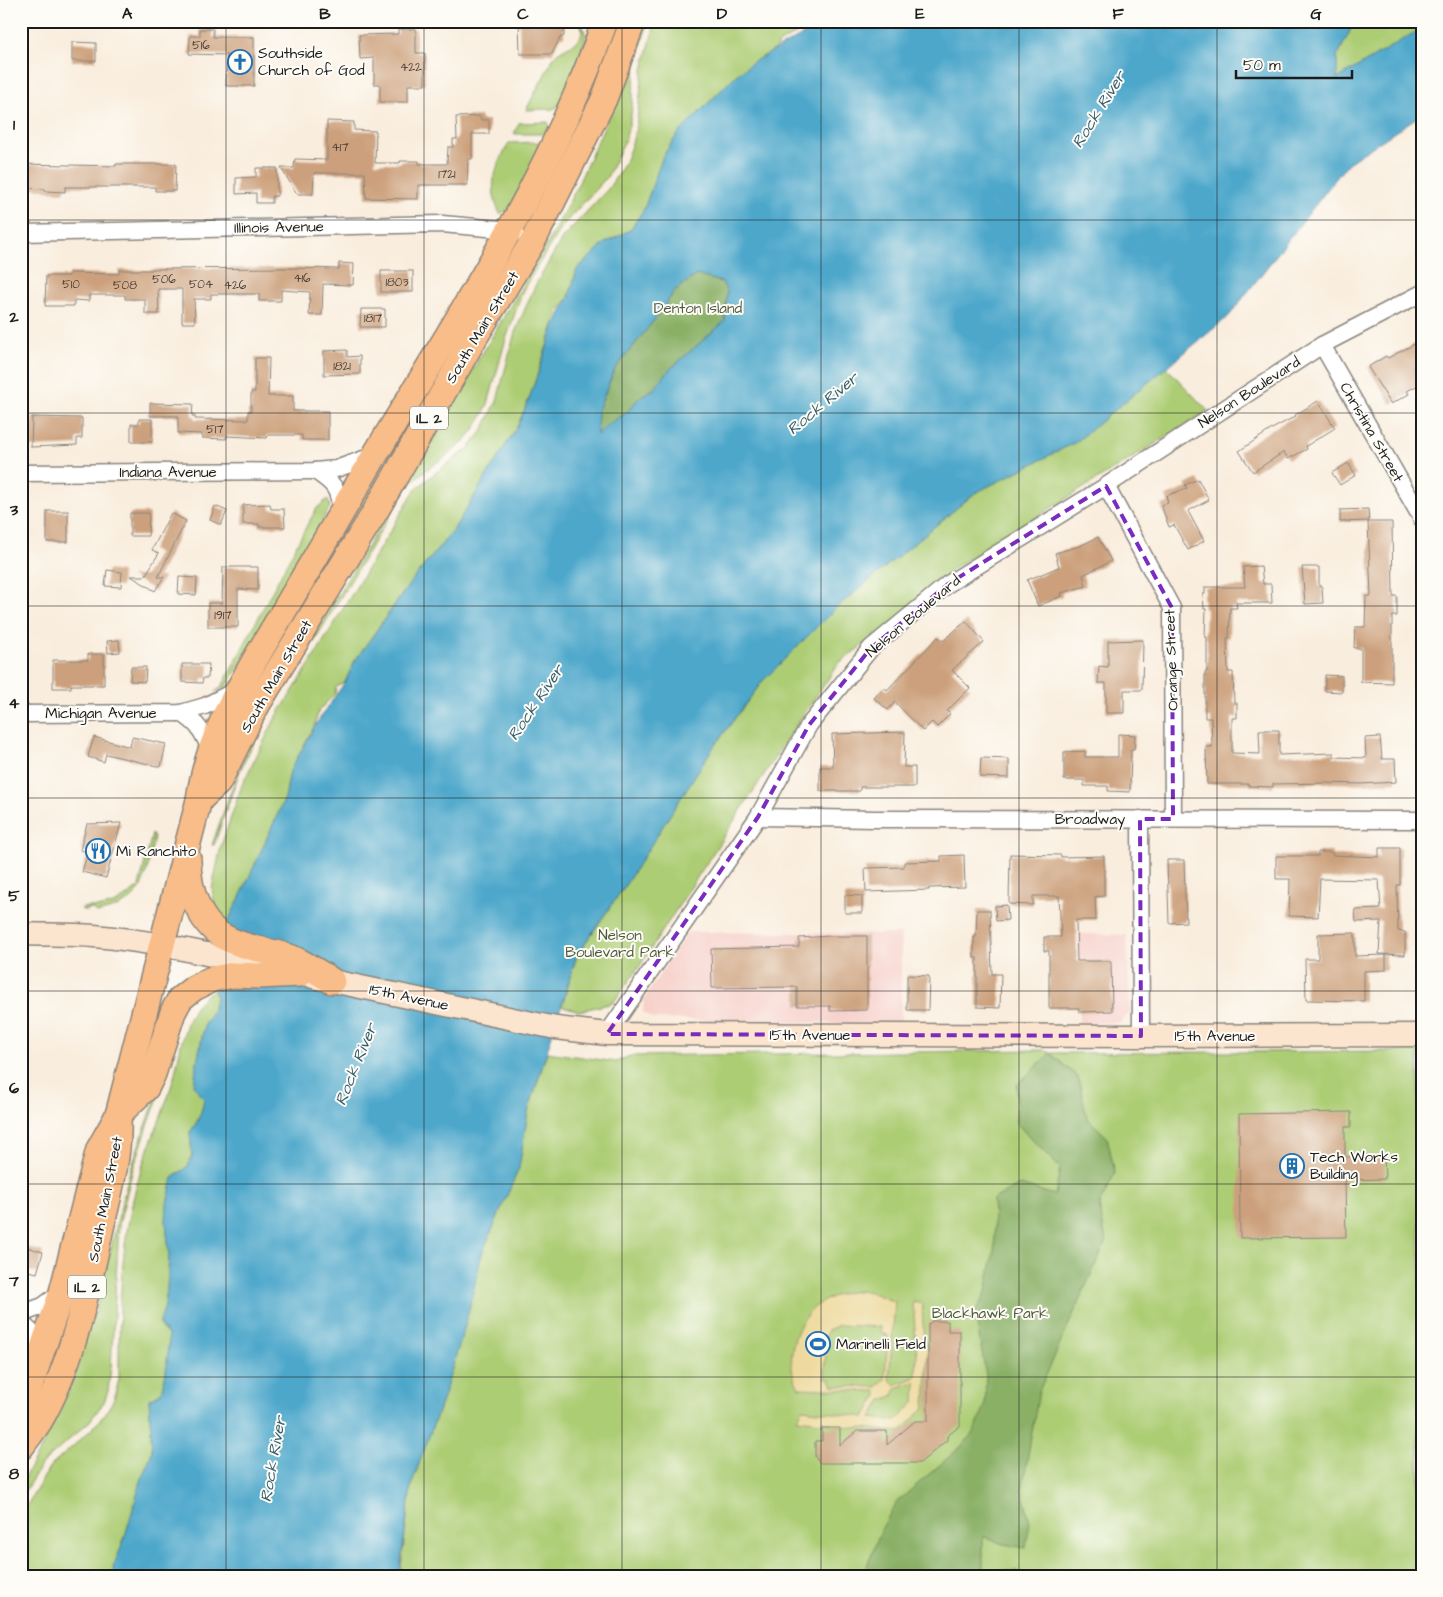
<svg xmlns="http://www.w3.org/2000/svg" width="1443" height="1597" viewBox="0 0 1443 1597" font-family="'Architects Daughter',sans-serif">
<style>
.built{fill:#f7d0ca}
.industrial{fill:#d2bec2}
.green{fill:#adcd74;stroke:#647448}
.forest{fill:#8ab066;stroke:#536641}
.sand{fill:#eeda9e;stroke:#857b5d;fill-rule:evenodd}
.water{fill:#4da7cb;stroke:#346274;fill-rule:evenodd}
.building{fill:#cca07c}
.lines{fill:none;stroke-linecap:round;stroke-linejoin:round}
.street-casing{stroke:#8a847c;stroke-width:19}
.secondary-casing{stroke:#8a847c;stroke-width:25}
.primary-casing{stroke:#8a847c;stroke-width:28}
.street{stroke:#fff;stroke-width:16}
.secondary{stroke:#fce5cf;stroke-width:22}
.primary{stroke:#f8bd88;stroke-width:25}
.marked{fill:none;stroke:#7b2cbf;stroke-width:4;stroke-dasharray:10 6;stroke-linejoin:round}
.grid{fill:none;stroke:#1c1c1c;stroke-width:1;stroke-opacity:0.55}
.labels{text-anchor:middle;stroke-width:4;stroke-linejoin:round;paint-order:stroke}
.number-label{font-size:12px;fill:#483d34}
.shield{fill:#fdfcf7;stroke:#605f5e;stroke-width:1}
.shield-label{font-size:14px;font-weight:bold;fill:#1c1c1c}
.poi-label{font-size:15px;fill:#1c1c1c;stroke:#fdfcf7;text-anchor:start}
.street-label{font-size:15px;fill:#1c1c1c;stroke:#fdfcf7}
.park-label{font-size:15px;fill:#4f5a3b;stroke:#fdfcf7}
.water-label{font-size:16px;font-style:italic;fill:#325b6b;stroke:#fdfcf7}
.neatline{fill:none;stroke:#1c1c1c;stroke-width:2}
.grid-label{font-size:16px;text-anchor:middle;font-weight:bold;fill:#1c1c1c}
</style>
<rect width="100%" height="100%" fill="#fdfcf7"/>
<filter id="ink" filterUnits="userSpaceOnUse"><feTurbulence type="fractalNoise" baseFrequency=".02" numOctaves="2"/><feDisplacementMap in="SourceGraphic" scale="10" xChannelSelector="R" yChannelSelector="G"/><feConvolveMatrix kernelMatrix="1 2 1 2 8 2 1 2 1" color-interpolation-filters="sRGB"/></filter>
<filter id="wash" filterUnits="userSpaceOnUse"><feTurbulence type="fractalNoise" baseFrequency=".0096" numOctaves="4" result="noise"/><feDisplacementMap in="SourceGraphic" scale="20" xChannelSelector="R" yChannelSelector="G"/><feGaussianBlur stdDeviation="1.12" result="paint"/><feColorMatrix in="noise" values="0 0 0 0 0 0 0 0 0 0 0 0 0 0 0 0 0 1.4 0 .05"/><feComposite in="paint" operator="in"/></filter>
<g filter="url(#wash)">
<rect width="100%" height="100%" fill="#f9eddd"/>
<g class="built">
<polygon points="687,932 901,934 901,1025 654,1019 643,1013 644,999"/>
<polygon points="1079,934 1127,935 1130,1013 1119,1023 1079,1024"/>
</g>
<g class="industrial">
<polygon points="1418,1051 1422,1051 1420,1273"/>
<polygon points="1419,1415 1422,1415 1422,1576 1418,1576"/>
</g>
<g class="green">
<path d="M645,21H649L636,62L631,116L625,141L607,177L561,227L523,290L505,342L488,404C479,425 467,441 449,454C434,465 417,474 406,489L302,661L276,702L257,735L239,773L214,845H212C226,805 239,765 258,726L406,483L549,240L575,191L608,118L623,85Z"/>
<polygon points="689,21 828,21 819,26 804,29 780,43 773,51 753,62 734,77 678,135 663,156 644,209 630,230 605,243 577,269 569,297 558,313 529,399 517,427 452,532 413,579 355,660 345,682 336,687 335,694 319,710 314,727 303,747 305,751 290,771 285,798 234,911 226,925 216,915 212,889 221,846 242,785 275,719 303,675 415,490 435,473 469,448 482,432 497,401 515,332 535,286 563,237 608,189 624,165 631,146 636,129 643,70 654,27 659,23"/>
<polygon points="1352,21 1422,21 1422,28 1337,79 1337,57 1350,31"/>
<path d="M581,22L586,35L564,103L553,109L526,110L555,55C566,45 589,42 580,23Z"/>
<polygon points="548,122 550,129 542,134 514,134 519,123"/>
<path d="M538,142L542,149L509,209L500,214C487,186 495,168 509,143Z"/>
<polygon points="1166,367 1208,411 954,568 900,617 839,663 793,730 641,964 613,1003 579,1011 562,1006 577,955 626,884 712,749 762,682 837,607 975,493 1076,442"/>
<polygon points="440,371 443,373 221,750 250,690"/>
<polygon points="328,499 330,507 228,685 215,692 221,688 225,681 306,527 317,508"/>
<path d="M152,834L154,838C144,882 146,903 96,913L93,909H87V911L81,909C87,905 94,908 101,907C115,906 126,897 136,889L139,886Z"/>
<path d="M214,990L216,997L214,1004L212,1012L205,1023L196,1067L194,1086L204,1099C202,1112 198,1122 190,1132L192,1155L188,1166L173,1178L166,1221L169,1256L167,1289L165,1306L160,1321V1326L169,1336L166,1373L161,1393L149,1399L152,1452L142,1478L123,1543L114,1567L115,1576H21V1512L29,1502L50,1467L93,1428L105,1414L114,1399L119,1379C119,1313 120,1240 139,1177C148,1145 163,1115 172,1084C182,1053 181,1007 214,990Z"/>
<polygon points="170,1046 167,1068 160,1092 132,1172 119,1225 111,1367 108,1391 104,1402 90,1421 42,1464 21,1497 21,1483 39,1452 59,1410 96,1309 129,1174 156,1097"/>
<polygon points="1044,1050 1050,1053 1418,1051 1420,1273 1418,1576 400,1576 411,1486 444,1395 466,1322 482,1253 519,1168 528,1112 547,1052 616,1062 630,1056"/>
</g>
<g class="forest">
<polygon points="696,275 722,282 727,292 725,321 669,370 654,389 641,396 625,414 607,425 597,436 598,410 615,369 663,309 674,291"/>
<polygon points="1050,1053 1078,1077 1087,1118 1107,1137 1115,1173 1099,1205 1106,1241 1039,1391 1022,1490 1030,1522 1026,1548 1003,1544 983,1536 983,1569 1017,1571 1021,1576 863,1576 882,1528 897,1502 964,1444 976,1428 985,1406 986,1375 975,1313 986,1292 995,1245 993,1199 1020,1185 1055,1195 1060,1168 1016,1123 1017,1085"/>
</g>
<path class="sand" d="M856,1291L870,1292L895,1302L889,1379L895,1385L916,1377L917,1356L913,1302L922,1304L924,1345L928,1348L925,1407L901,1432L832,1425L830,1423L797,1419L803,1409L865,1417L877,1396L876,1391L799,1388C791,1374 790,1361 793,1346C800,1312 823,1295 856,1291ZM839,1325L881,1327V1332L888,1336L885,1379L880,1383L877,1387L833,1386L830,1379L825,1378L826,1334L828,1330ZM914,1382L916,1383L915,1402L896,1421L871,1418L882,1400L893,1396L896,1388Z"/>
<path class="water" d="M828,21H1352L1350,31L1337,57V79L1422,28V114L1348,163L1229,316L1076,442L975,493L837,607L762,682L712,749L626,884L577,955L528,1112L519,1168L482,1253L466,1322L444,1395L411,1486L399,1576H115L113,1567L123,1543L142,1478L152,1452L149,1399L161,1393L166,1373L169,1336L160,1326V1321L165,1306L167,1289L169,1256L166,1221L167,1203L173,1178L188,1166L192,1155L190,1132C198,1122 202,1112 204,1099L194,1086L196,1067L205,1023L212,1012L216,997L214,990L226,925L240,897L285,798L290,771L314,727L345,682L355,661L413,579L452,532L517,427L529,399L554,327L569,297L577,269L605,243L630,230L644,209L663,156L677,135L734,77L753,62ZM696,275L722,282L727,292L725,321L669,370L654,389L641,396L625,414L607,425L597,435L598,410L615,369L663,309L674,291Z"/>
<g id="blocks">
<g class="building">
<polygon points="519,21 564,21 564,36 560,38 552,54 520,54"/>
<polygon points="200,29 213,29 213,37 254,37 254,86 226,86 227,55 189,54 190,36 200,36"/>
<polygon points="398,29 416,29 416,53 425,53 425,85 408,85 408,102 380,102 380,84 374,84 374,58 360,59 359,35 398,34"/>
<polygon points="72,42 96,43 96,61 72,61"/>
<polygon points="480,116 481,120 489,120 489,134 472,134 472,159 468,159 467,185 418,185 418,199 366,198 365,173 314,173 313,194 297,194 281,168 294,168 295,159 327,160 327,121 354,122 354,130 376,131 375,163 400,163 400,161 419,161 419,164 447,164 448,147 453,147 453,139 457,139 456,117"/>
<polygon points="21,164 116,166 116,164 176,164 175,191 155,191 155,187 65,187 65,192 45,191 45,189 21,188"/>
<polygon points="256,168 277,168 277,196 272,196 272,203 256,203 256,193 236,194 236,178 256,177"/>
<polygon points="339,263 354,264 353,285 323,284 322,315 309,315 310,292 281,290 281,301 259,301 259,294 211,294 211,299 194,299 195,323 182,323 182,289 158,289 159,314 145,314 145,299 125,299 125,295 89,295 89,301 74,300 74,306 45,306 46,276 69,276 69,273 119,274 119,270 152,270 152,269 292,268 339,269"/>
<rect x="381" y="271" width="32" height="21"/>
<polygon points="361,309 385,309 385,327 360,327"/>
<polygon points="1422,340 1422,383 1407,391 1409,394 1391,404 1368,367 1386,356 1388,358"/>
<polygon points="347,350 347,357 360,356 360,374 324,375 324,351"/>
<polygon points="255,358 269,358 268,396 293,396 293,411 328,411 328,440 302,440 302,435 268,435 267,438 227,436 226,439 202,438 202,434 178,433 178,416 150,416 150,403 193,404 192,416 195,416 195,419 248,420 248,411 251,411 251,392 255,392"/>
<polygon points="1318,401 1335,428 1306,446 1307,449 1288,459 1284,452 1253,472 1239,451 1272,429 1296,416 1295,415"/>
<polygon points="32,417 82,418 82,438 77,438 77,445 31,447"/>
<polygon points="139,419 152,419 152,442 131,442 131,424 139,424"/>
<polygon points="1348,463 1356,475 1340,485 1332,473"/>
<polygon points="1198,479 1209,500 1188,511 1204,541 1188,550 1174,525 1169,527 1161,505 1168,503 1166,496 1187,488 1185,485"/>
<polygon points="270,504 271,509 284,509 285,527 259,527 259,524 243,524 243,505"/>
<polygon points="215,506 227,511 221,525 210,520"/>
<polygon points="1368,509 1369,521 1340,522 1340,510"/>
<rect x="47" y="511" width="21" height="31"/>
<polygon points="130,513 149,513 148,536 130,536"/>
<polygon points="171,513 186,521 158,577 164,577 155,591 131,576 145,576 159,553 152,550"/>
<polygon points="1368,522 1392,522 1393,596 1397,596 1397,616 1392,616 1392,683 1361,682 1361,648 1354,648 1355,627 1365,627 1366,596 1371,596"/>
<polygon points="1098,537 1111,561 1083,575 1086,586 1061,593 1062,596 1038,606 1027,580 1059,567 1055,553 1080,546"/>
<polygon points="1261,566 1263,584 1271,584 1272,603 1236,603 1237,608 1230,608 1229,638 1227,638 1228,672 1233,672 1234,703 1237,703 1237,718 1232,718 1232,753 1260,754 1259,730 1279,730 1279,755 1334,753 1334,757 1366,758 1365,738 1380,737 1382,759 1395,759 1396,782 1361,784 1327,783 1273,784 1273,787 1249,786 1249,784 1207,784 1206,747 1212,747 1211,718 1205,718 1205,672 1207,672 1207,637 1205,637 1206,609 1204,609 1203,594 1205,594 1205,587 1245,587 1243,567"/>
<polygon points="223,567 258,567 258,590 238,589 238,627 208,627 208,603 222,603"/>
<polygon points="1302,567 1319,567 1319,586 1322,586 1323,603 1305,604"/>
<polygon points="107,570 122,572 121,587 105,586"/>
<polygon points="179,577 197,578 196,595 178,594"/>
<polygon points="966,621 984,642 952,670 970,688 947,711 950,714 937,727 932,722 923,731 895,702 888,710 874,698 884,687 887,690 938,637 943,641"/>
<polygon points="119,640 120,652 108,653 107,641"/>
<polygon points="1143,640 1142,690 1124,690 1124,713 1106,713 1106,683 1098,683 1099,666 1108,667 1108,641"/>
<polygon points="88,654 104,654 104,685 71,685 71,688 53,688 53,660 88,660"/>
<polygon points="182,664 209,664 208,678 203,678 202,683 182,682"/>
<polygon points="131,667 146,667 145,682 130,681"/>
<polygon points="1325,675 1342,676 1342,692 1325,691"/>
<polygon points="905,732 904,767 915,767 915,787 860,787 860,791 820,791 820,767 833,767 832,734"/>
<polygon points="1118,734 1135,735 1134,749 1131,749 1130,792 1108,791 1108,786 1084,786 1084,780 1064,780 1064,752 1085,751 1085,757 1118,757"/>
<polygon points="94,737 130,747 132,737 166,744 161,767 106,754 104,762 88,757"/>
<polygon points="981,758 1009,759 1009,778 980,777"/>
<polygon points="121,823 106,878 82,872 88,852 80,850 87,824"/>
<polygon points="1379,848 1400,848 1400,885 1397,885 1398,931 1405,932 1405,955 1379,954 1381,921 1356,922 1355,910 1381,909 1379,880 1320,879 1318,917 1289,916 1290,879 1276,879 1276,856 1318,856 1318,852 1332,852 1332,855 1379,857"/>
<polygon points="1010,854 1061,855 1061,857 1104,856 1104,896 1095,897 1096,920 1076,920 1077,961 1111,961 1112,1011 1079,1012 1079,1008 1049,1008 1049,951 1044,951 1044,937 1061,937 1059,896 1033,896 1033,905 1009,904"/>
<polygon points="964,855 965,887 929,888 929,890 866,892 865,868 904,867 904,862 941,861 941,856"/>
<polygon points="1167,860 1184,860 1186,922 1169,923"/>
<polygon points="845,895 862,896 862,913 845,913"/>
<polygon points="1007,905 1008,920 996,921 995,906"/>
<polygon points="977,910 990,910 992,974 1001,974 1000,1008 977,1007 977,958 974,958 974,937 976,937"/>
<polygon points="1355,933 1355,956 1386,955 1386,970 1364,971 1364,1001 1306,1000 1305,959 1318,959 1318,934"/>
<polygon points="830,936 867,936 867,1010 830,1011 830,1006 797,1006 797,987 712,988 711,949 799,947 799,938"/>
<polygon points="907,975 929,976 928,1010 907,1010"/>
<polygon points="1351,1112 1351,1127 1345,1127 1345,1157 1384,1156 1385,1179 1345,1180 1346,1237 1240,1238 1239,1114"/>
<polygon points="21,1245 43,1252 37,1273 21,1269"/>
<polygon points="932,1321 948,1321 948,1331 960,1331 960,1426 947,1436 947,1440 920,1463 820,1463 815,1457 815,1441 822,1441 822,1428 840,1428 840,1445 857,1431 887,1431 887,1445 915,1421 928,1421 928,1325"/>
</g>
</g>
</g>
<g filter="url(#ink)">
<use href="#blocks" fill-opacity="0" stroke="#8a847c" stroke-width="1"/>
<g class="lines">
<defs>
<g id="street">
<polyline points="21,233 442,224 510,230 515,233"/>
<polyline points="1322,345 1422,519"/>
<path d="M315,471C335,484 339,489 341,513"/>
<polyline points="21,473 315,471 336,469 375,455"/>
<polyline points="1106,486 1172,608 1173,819"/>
<path d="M181,713C198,723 202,731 210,749"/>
<polyline points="21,714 181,713 205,706 238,689"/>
<polyline points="758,817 875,819 1422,820"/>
<polyline points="1140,819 1141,1036"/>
<polyline points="607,1034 758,817 809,725 871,648 948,584 1106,486 1322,345 1422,293"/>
<polyline points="21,1314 43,1306 62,1292"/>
<path d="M21,1323C34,1333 38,1337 40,1354"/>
</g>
<g id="secondary">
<path d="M21,934C45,935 70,934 94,936C157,941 218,957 280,970"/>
<polyline points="313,977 556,1028 607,1034 1141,1036 1422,1035"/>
</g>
<g id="primary">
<polyline points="199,800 218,783 254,710 375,512 475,337 533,241 604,99 633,21"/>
<path d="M188,859C188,889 199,927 230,940C249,949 269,950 289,957C304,962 319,973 332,981"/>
<polyline points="21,1412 62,1292 99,1149 118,1115 146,1088 153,1074 173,1012 180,999 194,988 212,979 234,975 258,976 300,974"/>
<path d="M21,1447C27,1439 33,1431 39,1422C72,1367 87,1291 101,1228C110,1191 120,1153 118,1115L199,800C207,742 234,696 263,646C280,617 297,588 315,558C335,524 355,489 375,455C460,315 551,177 605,21"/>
</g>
</defs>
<use href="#street" class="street-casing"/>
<use href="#secondary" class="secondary-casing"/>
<use href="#primary" class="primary-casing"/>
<use href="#street" class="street"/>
<use href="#secondary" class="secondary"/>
<use href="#primary" class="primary"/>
</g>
</g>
<path class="marked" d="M1106,486L1172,608L1173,819H1140L1141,1036L607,1034L758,817L809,725L871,648L948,584Z"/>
<path class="grid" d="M226,21V1576M424,21V1576M622,21V1576M821,21V1576M1019,21V1576M1217,21V1576M21,220H1422M21,413H1422M21,606H1422M21,798H1422M21,991H1422M21,1184H1422M21,1377H1422"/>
<defs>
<symbol id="church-ring" viewBox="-11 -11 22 22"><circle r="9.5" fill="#fdfcf7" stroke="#1f6fb2" stroke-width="1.5"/><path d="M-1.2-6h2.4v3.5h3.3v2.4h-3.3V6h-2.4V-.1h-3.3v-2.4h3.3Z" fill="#1f6fb2"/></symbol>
<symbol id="restaurant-ring" viewBox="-11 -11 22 22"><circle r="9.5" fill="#fdfcf7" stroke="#1f6fb2" stroke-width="1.5"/><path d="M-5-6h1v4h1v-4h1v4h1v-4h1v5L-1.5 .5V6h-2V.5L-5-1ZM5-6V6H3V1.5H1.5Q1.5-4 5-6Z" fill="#1f6fb2"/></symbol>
<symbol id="building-ring" viewBox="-11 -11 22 22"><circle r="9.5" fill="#fdfcf7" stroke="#1f6fb2" stroke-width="1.5"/><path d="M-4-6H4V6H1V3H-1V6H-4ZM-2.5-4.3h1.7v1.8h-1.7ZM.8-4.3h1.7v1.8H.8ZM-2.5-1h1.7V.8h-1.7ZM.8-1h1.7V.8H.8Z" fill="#1f6fb2"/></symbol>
<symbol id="stadium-ring" viewBox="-11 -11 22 22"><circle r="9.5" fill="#fdfcf7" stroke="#1f6fb2" stroke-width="1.5"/><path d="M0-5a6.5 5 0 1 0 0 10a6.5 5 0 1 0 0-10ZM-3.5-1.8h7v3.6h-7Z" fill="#1f6fb2"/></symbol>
</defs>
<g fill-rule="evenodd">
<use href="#church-ring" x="226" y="48" width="28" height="28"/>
<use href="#restaurant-ring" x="84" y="837" width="28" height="28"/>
<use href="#building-ring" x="1278" y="1152" width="28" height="28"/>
<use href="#stadium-ring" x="804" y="1330" width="28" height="28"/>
</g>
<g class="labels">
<g class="number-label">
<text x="201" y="49">516</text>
<text x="411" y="71">422</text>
<text x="340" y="151">417</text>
<text x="447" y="178">1721</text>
<text x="302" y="282">416</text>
<text x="164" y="283">506</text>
<text x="397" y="286">1803</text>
<text x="71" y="288">510</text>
<text x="201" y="288">504</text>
<text x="125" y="289">508</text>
<text x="235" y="289">426</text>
<text x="373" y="322">1817</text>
<text x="342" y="370">1821</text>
<text x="215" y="433">517</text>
<text x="223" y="619">1917</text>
</g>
<g class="shield">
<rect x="410" y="406.5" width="38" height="23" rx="4"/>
<rect x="68" y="1275.5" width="38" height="23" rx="4"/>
</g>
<g class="shield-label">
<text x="429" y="423">IL 2</text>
<text x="87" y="1292">IL 2</text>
</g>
<g class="poi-label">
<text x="258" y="58">Southside<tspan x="258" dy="17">Church of God</tspan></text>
<text x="116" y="856">Mi Ranchito</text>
<text x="1310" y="1162">Tech Works<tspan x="1310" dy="17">Building</tspan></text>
<text x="836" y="1349">Marinelli Field</text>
</g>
<g class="street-label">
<text transform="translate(279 227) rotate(-1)" y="5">Illinois Avenue</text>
<text transform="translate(482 327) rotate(-59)" y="5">South Main Street</text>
<text transform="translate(1249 392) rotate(-33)" y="5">Nelson Boulevard</text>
<text transform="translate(1372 432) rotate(60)" y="5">Christina Street</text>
<text x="168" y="477">Indiana Avenue</text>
<text transform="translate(913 616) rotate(-40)" y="5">Nelson Boulevard</text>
<text transform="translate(1171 660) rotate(-92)" y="5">Orange Street</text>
<text transform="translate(276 676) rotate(-60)" y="5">South Main Street</text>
<text x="101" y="718">Michigan Avenue</text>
<text x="1090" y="824">Broadway</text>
<text transform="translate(409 997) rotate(12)" y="5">15th Avenue</text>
<text x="810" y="1040">15th Avenue</text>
<text x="1215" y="1041">15th Avenue</text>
<text transform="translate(105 1199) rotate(-79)" y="5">South Main Street</text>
</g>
<g class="park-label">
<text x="698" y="313">Denton Island</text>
<text x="620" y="940">Nelson<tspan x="620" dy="17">Boulevard Park</tspan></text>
<text x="990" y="1318">Blackhawk Park</text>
</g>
<g class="water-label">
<text transform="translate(1098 109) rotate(-58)" y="6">Rock River</text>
<text transform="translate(822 403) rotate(-40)" y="6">Rock River</text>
<text transform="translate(535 702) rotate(-56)" y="6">Rock River</text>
<text transform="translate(355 1064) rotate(-68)" y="6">Rock River</text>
<text transform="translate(272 1459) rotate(-80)" y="6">Rock River</text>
</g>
</g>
<rect width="1443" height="1597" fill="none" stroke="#fdfcf7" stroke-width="55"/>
<path d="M1236 70v8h116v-8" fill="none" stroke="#1c1c1c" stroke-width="2.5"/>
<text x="1243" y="70" font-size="15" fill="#1c1c1c" stroke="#fdfcf7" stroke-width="4" paint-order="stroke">50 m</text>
<rect x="28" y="28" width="1388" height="1542" class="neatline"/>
<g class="grid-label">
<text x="127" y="19">A</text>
<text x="325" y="19">B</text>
<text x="523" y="19">C</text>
<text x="722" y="19">D</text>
<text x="920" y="19">E</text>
<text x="1118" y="19">F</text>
<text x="1316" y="19">G</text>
<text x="14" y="130">1</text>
<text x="14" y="322">2</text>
<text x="14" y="515">3</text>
<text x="14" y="708">4</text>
<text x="14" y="901">5</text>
<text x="14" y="1093">6</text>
<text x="14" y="1286">7</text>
<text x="14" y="1479">8</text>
</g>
</svg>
